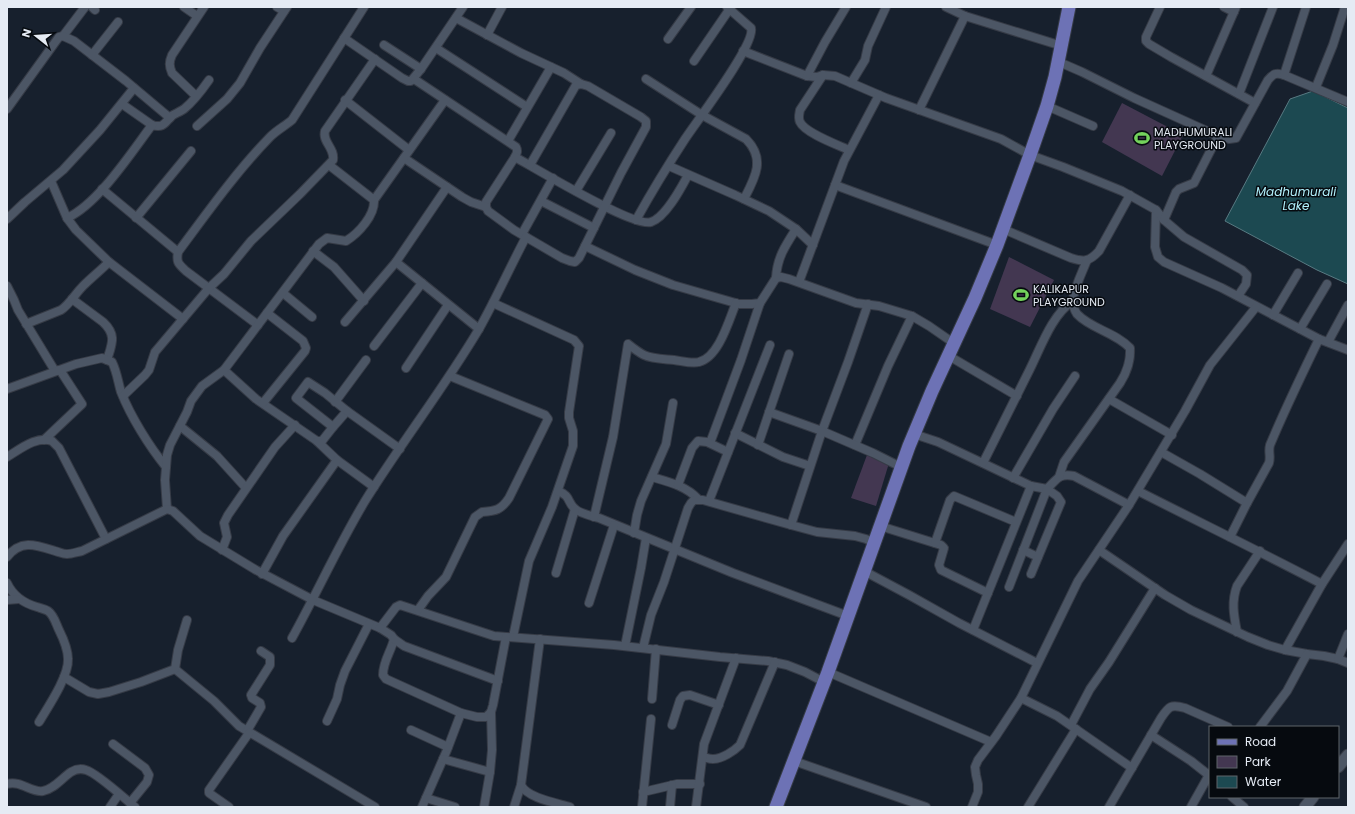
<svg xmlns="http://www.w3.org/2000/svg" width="1355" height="814" viewBox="0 0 1355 814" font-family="Poppins,sans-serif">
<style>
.green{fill:#433751}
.water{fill:#1c4951;stroke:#587a82}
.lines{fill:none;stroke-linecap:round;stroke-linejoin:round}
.street-casing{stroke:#363b46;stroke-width:10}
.secondary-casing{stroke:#363b46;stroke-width:13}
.primary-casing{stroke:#363b46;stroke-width:15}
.street{stroke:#4c5665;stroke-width:8}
.secondary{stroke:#4c5665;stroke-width:11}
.primary{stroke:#6d72b5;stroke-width:13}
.labels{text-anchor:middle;stroke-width:3;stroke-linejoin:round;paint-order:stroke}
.poi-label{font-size:11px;fill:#e5ebf4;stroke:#060a0f;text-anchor:start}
.water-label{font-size:12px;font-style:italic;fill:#b1f0fb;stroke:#060a0f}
</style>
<rect width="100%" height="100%" fill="#17202d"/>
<g class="green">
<polygon points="1122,103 1183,135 1162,176 1102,142"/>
<polygon points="1009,257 1054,280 1030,327 990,309"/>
<polygon points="867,455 889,463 876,506 851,498"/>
</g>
<polygon class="water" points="1313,91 1348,108 1348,284 1317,270 1225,221 1290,99"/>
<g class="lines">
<defs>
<g id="street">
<polyline points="92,7 95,10"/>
<polyline points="184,7 197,16"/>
<polyline points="277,7 284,11"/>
<polyline points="946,7 965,16 1062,46"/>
<polyline points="1160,7 1146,37 1146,41 1149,44 1171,57 1255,103"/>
<polyline points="1224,7 1234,12"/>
<polyline points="456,18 521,53 564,73 581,84"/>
<polyline points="487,35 502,7"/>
<polyline points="63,36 85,7"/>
<polyline points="344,38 402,78 408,81 411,81 421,69 463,7"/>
<polyline points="668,39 691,7"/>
<polyline points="384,45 421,69"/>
<polyline points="436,48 527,107"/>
<polyline points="743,51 807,76 817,77 823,75 835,76 886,98 1001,139 1030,155 1063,167 1122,191 1156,210 1155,247 1158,257 1164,262 1222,288 1319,339 1348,350"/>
<polyline points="92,55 118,22"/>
<polyline points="694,61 731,7"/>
<path d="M1059,62L1082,72L1134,98L1218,136L1229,139L1236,138L1268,80C1273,74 1276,72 1284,75L1348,102"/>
<path d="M823,75L800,110C799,115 798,118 800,122C805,133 838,145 849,150"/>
<polyline points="1284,75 1306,7"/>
<polyline points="807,76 825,42 846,7"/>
<polyline points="1206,76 1236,7"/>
<path d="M414,79L516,147C518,151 517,153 515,157L486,202V207L488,211L514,230L562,258L570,261L575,262L579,258L585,246"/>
<path d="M646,79L702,115L746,139C766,159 755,178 744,199"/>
<polyline points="851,83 865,60 868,46 886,7"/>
<polyline points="1316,87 1333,45 1345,7"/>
<polyline points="1239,94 1273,7"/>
<path d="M196,96L172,73C169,66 169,62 172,55L204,7"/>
<polyline points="345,100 409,150"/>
<path d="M122,104L152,125C165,129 165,121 173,115C177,113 181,111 184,109C194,101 202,90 209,80"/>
<polyline points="1047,106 1093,126"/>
<polyline points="7,109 56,41 59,37 63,36 74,41 126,81 170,118"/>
<polyline points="919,110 965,16"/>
<polyline points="197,126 227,99 240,83 260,48 287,7"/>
<polyline points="508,141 551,67"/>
<path d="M515,157C535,168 634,228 651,222C666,217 681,188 688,175"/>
<polyline points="404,158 462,197 471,202 486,207"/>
<polyline points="530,165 576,85 581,84 588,86 641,117 646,121 646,127 621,173 585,246 635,270 673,285 739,304 752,304 760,303 776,278 781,277 789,279 856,303 879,306 912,316 929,326 955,344"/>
<polyline points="669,166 735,195 769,211 796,229 813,245"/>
<polyline points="51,181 67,218 76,230 109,262 183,319"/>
<polyline points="835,185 997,245"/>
<polyline points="102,189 178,252"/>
<polyline points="576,191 611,133"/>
<polyline points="374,200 445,100"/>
<polyline points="541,201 594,228"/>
<polyline points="1156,210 1164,220 1184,237 1242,270 1247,275 1246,284 1238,296"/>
<path d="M67,218C98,204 131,153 152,125"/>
<polyline points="136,218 191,151"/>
<polyline points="7,219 25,202 63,170 100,130 134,88"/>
<path d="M636,220C651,193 668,165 685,139C696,122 756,44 751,28L727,7"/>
<polyline points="1164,220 1176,192 1179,189 1194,183 1218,136"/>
<path d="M1003,229L1071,258C1084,262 1089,262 1099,251L1130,195"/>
<polyline points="522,234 553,178"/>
<polyline points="313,251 334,267 364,301"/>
<polyline points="396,262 479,329"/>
<path d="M776,278C777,258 785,246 796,229"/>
<polyline points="799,282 844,161 879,95"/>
<polyline points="7,286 14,300 18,310 55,371 60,370 82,404 44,440"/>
<polyline points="283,293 312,317"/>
<path d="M72,299L103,322C117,335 112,344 107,360"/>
<polyline points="493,303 574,340 579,346 569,412 569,418 573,431 573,446 552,507 529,561 513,637"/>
<polyline points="1273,315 1298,273"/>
<polyline points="345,322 396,262 447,187"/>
<path d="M26,324L61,310C70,304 75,294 83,286C91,278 101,270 109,262"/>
<path d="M258,325L186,271C179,264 176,263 178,252C207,213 236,172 270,137C277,130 285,126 292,120L364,7"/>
<polyline points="1300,329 1327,284"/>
<polyline points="1328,342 1348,305"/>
<polyline points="374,346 422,283"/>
<polyline points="949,356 1017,396"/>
<polyline points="406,368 448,305"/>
<polyline points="224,370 256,399 317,441 322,441 333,427 347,411 400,449"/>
<path d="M7,389L76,364L102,358L112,362C117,372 118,382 121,392C131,417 149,446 166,467"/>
<path d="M123,396L145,375L149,370L155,352L209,288L224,274L251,241L300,194L333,160C335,148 322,142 325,131L375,59"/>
<polyline points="1109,399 1172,435"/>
<polyline points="335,402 366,360"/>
<polyline points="263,403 305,351 306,348 303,341 267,313"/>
<polyline points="769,412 822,431 848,362 868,304"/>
<polyline points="180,426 217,456 246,488"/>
<polyline points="333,427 296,398 308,382 325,393 347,411"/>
<polyline points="735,433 783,457 810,466"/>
<path d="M914,434L938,442L1031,486L1047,489C1057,479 1059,473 1074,476L1129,505"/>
<polyline points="317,441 337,460 374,487"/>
<polyline points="710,443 741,360 760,303"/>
<polyline points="758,445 789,354"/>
<polyline points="855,445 888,366 912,316"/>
<polyline points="1161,452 1200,474 1247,503"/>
<path d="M7,457C19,450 37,435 52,441C54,443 57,446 59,448L106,539"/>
<path d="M983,463C998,433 1013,403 1028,373C1040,350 1051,315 1073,301"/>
<path d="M652,477C669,482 686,486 698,499"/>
<path d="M1059,477L1064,462L1120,383C1127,372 1131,362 1130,348C1115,332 1091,329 1077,314C1074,310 1073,304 1073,299C1075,286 1082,273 1087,260"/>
<polyline points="1013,478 1053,409 1075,376"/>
<polyline points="678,485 692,448 698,441 707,442 728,452"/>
<path d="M558,491C571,496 567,502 575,509C581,514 592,516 599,518L733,573L848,616"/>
<path d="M1138,491C1199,522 1261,552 1322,584"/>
<polyline points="709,501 770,345"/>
<path d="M167,509L165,480L167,455L170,445L187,412L191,401L202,386L224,370L319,244L327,238L346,241C359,233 375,215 374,200L329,165"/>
<path d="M594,517L613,437L628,344C633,348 638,352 644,355C652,359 665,359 674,360C682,361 692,364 699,362C719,357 729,320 736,303"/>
<polyline points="791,525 822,431 873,453 901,467"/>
<polyline points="880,526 941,545 944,548 939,565 941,570 988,593"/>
<polyline points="634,533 637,515 641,501 666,444 673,403"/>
<path d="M1230,537L1247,503L1269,463C1271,456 1268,452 1270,445C1285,409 1302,374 1319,339"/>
<polyline points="935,543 950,500 954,496 1016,522"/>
<polyline points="222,550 227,537 224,523 228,515 275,447 295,425"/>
<polyline points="1023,550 1038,557"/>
<polyline points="1099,550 1165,595 1191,610 1248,637 1268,645 1285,650 1307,654 1324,656 1338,659 1348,663"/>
<path d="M7,557C21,539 36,545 55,551C59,552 63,554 67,554C72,554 77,552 82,551L167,509L173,511L200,536L256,570L313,600L380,628L396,607L400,605L494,636L614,645L720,657L768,661L787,665L805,672L824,682"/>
<polyline points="864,571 909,595 959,623 1037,663"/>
<polyline points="556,573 575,509"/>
<polyline points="262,574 283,536 337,460"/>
<path d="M7,583C13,596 23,603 37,607C40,608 45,609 48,611C54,615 56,624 59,630C63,638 68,649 68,659C69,676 48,707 39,722"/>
<polyline points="1009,587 1047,489 1057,496 1061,502 1031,574"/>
<polyline points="7,600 19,599"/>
<polyline points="589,603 614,525"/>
<path d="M418,610L428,596L446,577L475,517L482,512C496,511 501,510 509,498L548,419L545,415L450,376"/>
<path d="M380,628L391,635L394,639C391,652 383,661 383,675L386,679L461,713L447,750L422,807"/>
<polyline points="973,630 1031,486"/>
<path d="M1237,632C1234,616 1231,602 1237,586L1260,551"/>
<path d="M292,638C317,593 338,546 365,501C401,443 444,388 479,329C496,299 510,267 526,237"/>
<polyline points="394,639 404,646 498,681"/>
<path d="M540,639L521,785C527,798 557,803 570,807"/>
<polyline points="625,646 641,568 646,538"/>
<polyline points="643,648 651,615 664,582 688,508 691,503 694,500 703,500 791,525 817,532 855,536 866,539 874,543"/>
<polyline points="1285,650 1322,584 1348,544"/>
<polyline points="1338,659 1348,634"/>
<polyline points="175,669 214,701 239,726 375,807"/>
<polyline points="828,672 991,742"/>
<polyline points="64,677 89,692 98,694 109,692 141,682 175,669 178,650 187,620"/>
<polyline points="1021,698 1057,716 1132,768"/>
<polyline points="652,699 656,649"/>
<polyline points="461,713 477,717 486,717 491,712 493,705 506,637"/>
<polyline points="327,721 337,699 340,685 345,671 369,624"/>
<polyline points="672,725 680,700 683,696 690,695 719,705"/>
<polyline points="1071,725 1090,689 1109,662 1155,588"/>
<polyline points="1260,727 1287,691 1307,654"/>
<polyline points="411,730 448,747"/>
<polyline points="247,731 261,707 260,703 252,698 251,695 270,665 270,657 261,651"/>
<polyline points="1151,735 1191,761 1210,776"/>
<polyline points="113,744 145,768 149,775 147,782 130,803"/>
<path d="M703,757C707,758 710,759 713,759C722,759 734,751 740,745L775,662"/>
<polyline points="443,759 490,772"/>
<polyline points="794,761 926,807"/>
<path d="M7,784C21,780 31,793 43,791C54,789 62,778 71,772C76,769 80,768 86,770C97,773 124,798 135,807"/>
<polyline points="643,792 677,784 700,784"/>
<polyline points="1232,797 1244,807"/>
<polyline points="426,798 455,807"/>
<polyline points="110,807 119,794"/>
<polyline points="229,807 209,793 209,790 249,733"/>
<polyline points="484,807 490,772 492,750 491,712"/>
<polyline points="514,807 521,785"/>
<polyline points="642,807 651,719"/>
<polyline points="670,807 672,785"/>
<polyline points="696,807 704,744 736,658"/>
<polyline points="972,807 978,792 978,784 976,775 975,767 978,760 996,736 1021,698 1078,581 1129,505 1185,411 1210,365 1256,307"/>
<polyline points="1028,807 1076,729"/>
<path d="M1109,807L1161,718C1169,706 1171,704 1185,708L1228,727"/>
<polyline points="1191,807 1209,775"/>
</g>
<g id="secondary">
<polyline points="1338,767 1348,755"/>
<polyline points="1305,807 1313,797"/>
</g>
<polyline id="primary" points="776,807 828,672 909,446 932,391 975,298 997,245 1030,155 1047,106 1055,77 1069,7"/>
</defs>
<use href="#street" class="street-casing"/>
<use href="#secondary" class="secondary-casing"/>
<use href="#primary" class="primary-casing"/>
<use href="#street" class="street"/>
<use href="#secondary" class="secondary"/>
<use href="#primary" class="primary"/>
</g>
<defs>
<symbol id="stadium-bare" viewBox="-9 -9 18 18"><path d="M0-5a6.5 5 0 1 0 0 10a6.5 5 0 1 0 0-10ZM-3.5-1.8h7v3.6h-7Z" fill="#74d25c" stroke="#060a0f" stroke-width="2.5" paint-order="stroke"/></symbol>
</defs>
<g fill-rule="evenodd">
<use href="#stadium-bare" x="1131" y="127" width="22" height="22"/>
<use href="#stadium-bare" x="1010" y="284" width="22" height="22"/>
</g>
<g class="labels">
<g class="poi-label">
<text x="1154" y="136">MADHUMURALI<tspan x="1154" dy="13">PLAYGROUND</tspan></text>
<text x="1033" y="293">KALIKAPUR<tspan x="1033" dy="13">PLAYGROUND</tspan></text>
</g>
<g class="water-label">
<text x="1296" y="196">Madhumurali<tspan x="1296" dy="14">Lake</tspan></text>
</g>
</g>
<rect width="1355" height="814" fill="none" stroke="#e5ebf4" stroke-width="16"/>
<rect x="1209" y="726" width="130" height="72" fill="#060a0f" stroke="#5f646b"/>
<rect x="1217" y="739" width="20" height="6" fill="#6d72b5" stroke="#5f646b"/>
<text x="1245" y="746" font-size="12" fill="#e5ebf4">Road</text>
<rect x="1217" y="756" width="20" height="12" fill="#433751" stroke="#5f646b"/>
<text x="1245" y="766" font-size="12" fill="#e5ebf4">Park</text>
<rect x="1217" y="776" width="20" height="12" fill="#1c4951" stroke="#5f646b"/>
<text x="1245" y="786" font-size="12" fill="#e5ebf4">Water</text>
<g transform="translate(36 36) rotate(287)" stroke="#060a0f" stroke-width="3" paint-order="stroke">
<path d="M0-3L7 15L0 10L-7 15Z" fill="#e5ebf4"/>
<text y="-6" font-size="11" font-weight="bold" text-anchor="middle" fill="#e5ebf4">N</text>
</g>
</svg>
